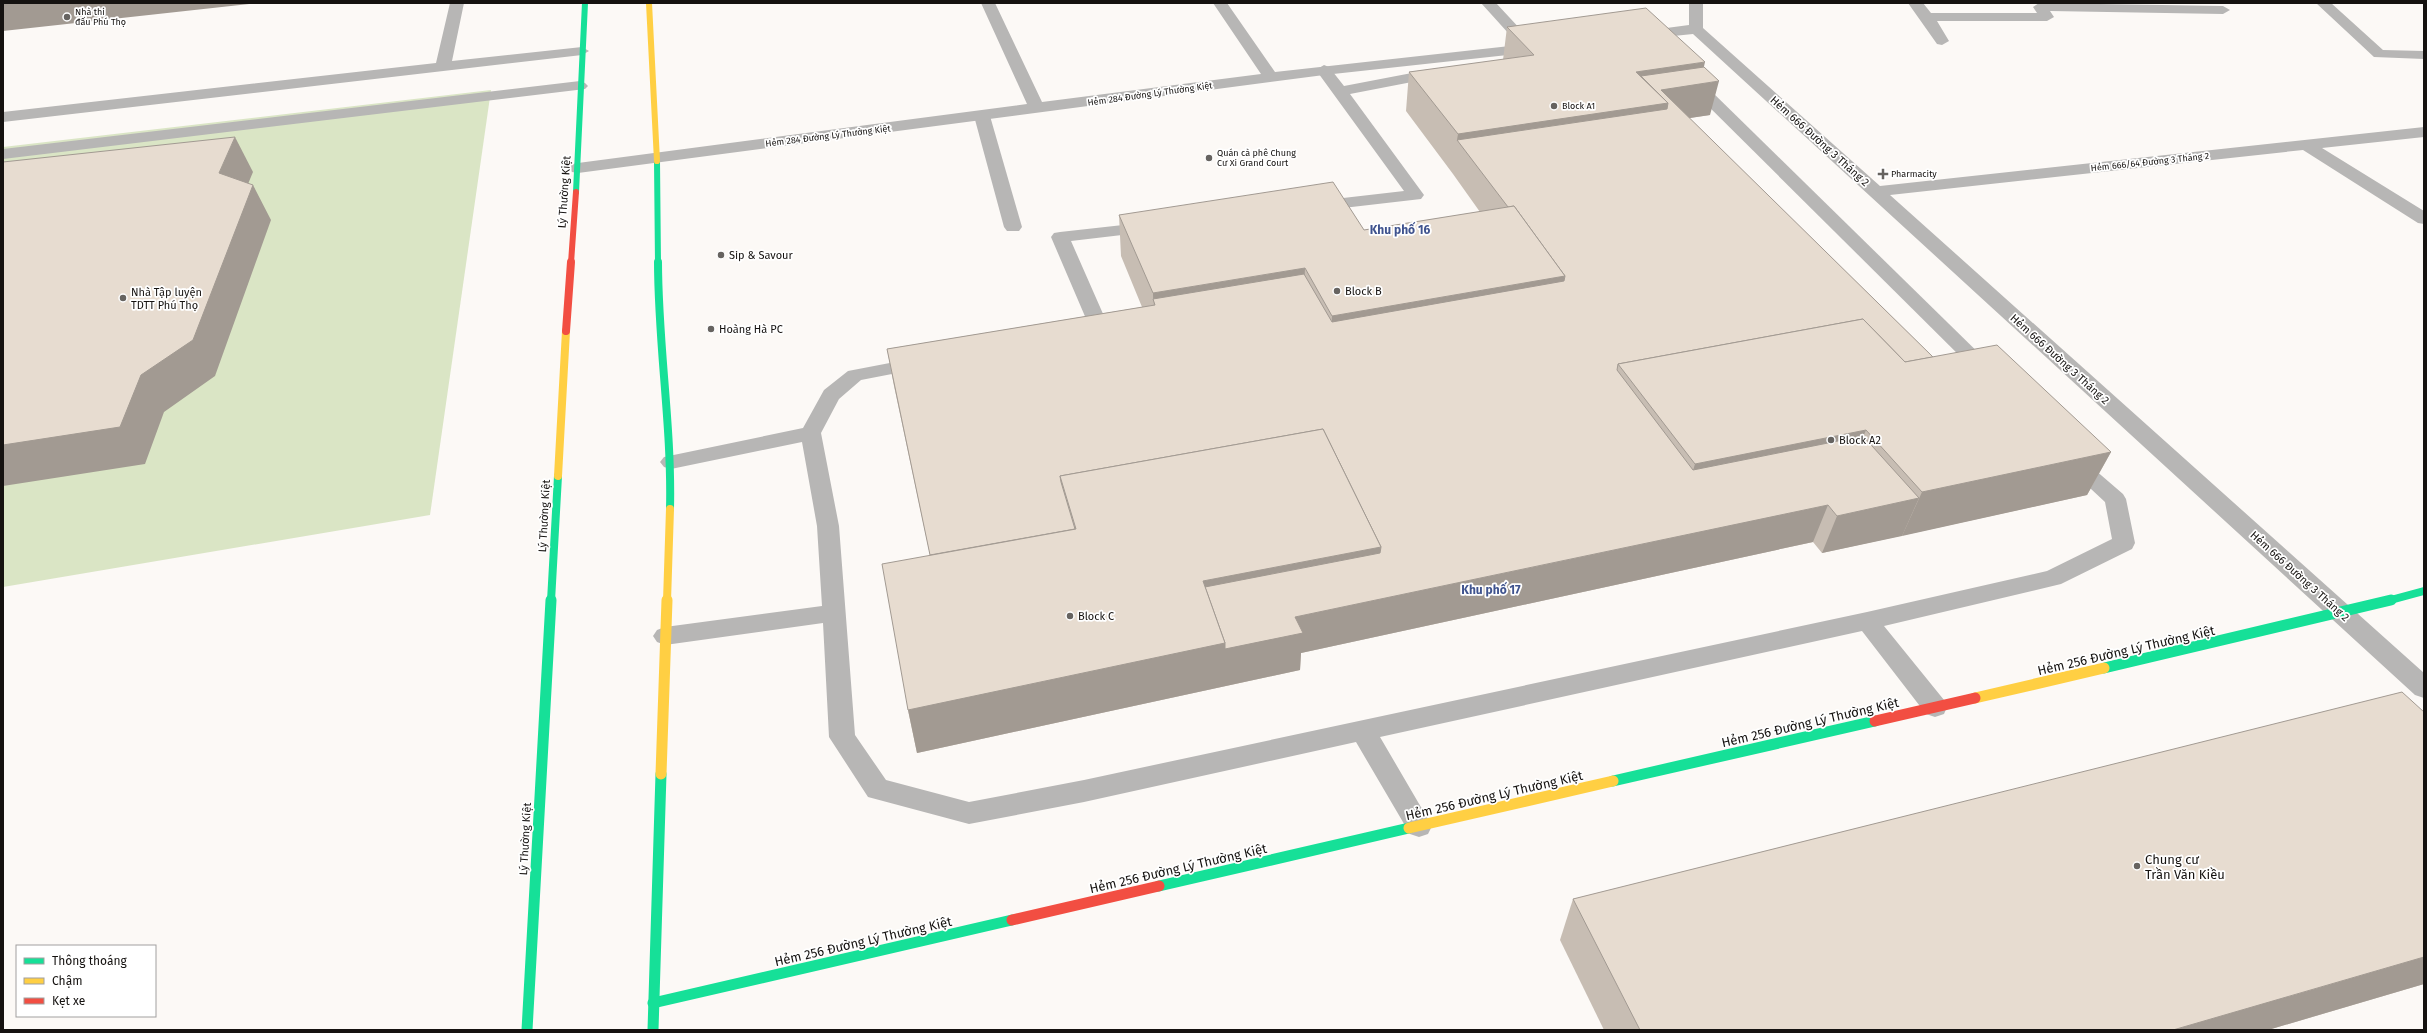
<svg xmlns="http://www.w3.org/2000/svg" width="2427" height="1033" viewBox="0 0 2427 1033" font-family="'Fira Sans',sans-serif">
<style>
.green{fill:#dae5c5}
.lines{fill:none;stroke-linecap:round;stroke-linejoin:round}
.lane{fill:#b7b6b5;fill-rule:evenodd}
.street{fill:#b7b6b5;fill-rule:evenodd}
.fast-far2{stroke:#16e098;stroke-width:6}
.fast-far1{stroke:#16e098;stroke-width:8}
.fast{stroke:#16e098;stroke-width:11}
.slow-far2{stroke:#ffcf43;stroke-width:6}
.slow-far1{stroke:#ffcf43;stroke-width:8}
.slow{stroke:#ffcf43;stroke-width:11}
.jam-far2{stroke:#f24e42;stroke-width:6}
.jam-far1{stroke:#f24e42;stroke-width:8}
.jam{stroke:#f24e42;stroke-width:11}
.wall{fill:#c7bdb3}
.shaded-wall{fill:#a29a92}
.building{fill:#e7dcd0;stroke:#a29a92}
.poi-dot{fill:#666360;stroke:#fff;stroke-width:1.5}
.labels{text-anchor:middle;stroke-width:3.5;stroke-linejoin:round;paint-order:stroke}
.far-poi-label{font-size:9px;fill:#151210;stroke:#fff;text-anchor:start}
.far-street-label{font-size:9px;fill:#151210;stroke:#fff}
.street-label{font-size:11px;fill:#151210;stroke:#fff}
.poi-label{font-size:11px;fill:#151210;stroke:#fff;text-anchor:start}
.neighbourhood-label{font-size:12px;font-weight:bold;fill:#3f538e;stroke:#fff}
.near-street-label{font-size:13px;fill:#151210;stroke:#fff}
.near-poi-label{font-size:13px;fill:#151210;stroke:#fff;text-anchor:start}
</style>
<rect width="100%" height="100%" fill="#fcf9f6"/>
<polygon class="green" points="491,90 430,515 3,587 3,147"/>
<g class="lines">
<g class="lane">
<polygon points="450,3 464,3 452,61 582,47 589,51 582,55 3,122 3,112 436,63"/>
<polygon points="1908,3 1923,3 1931,13 2037,13 2033,7 2039,3 2223,6 2230,10 2223,14 2050,11 2054,17 2047,21 1937,21 1949,41 1942,45 1937,44"/>
<polygon points="2316,3 2331,3 2383,50 2424,51 2424,59 2374,57"/>
<polygon points="1324,65 1329,67 1344,86 1438,68 1443,70 1446,73 1443,76 1350,94 1424,195 1421,199 1317,211 1311,210 1308,206 1311,202 1317,201 1404,191 1316,70"/>
<polygon points="1692,77 1697,79 1708,88 1994,368 1997,372 1994,376 1987,378 1980,376 1687,85 1684,82"/>
<polygon points="580,81 585,83 588,86 585,89 3,159 3,149"/>
<polygon points="982,111 990,116 1022,227 1019,231 1007,231 1004,227 974,116"/>
<path d="M1150,222L1156,223L1159,227L1156,231L1071,241L1111,332L1108,336C1099,338 1091,340 1082,338L1079,334L1082,330L1090,328L1051,237L1054,233L1060,232Z"/>
<polygon points="921,357 928,359 931,363 928,367 861,380 839,399 821,433 839,526 855,735 886,780 969,802 1084,780 1867,612 2047,571 2112,539 2105,502 2062,462 2066,457 2073,455 2080,457 2123,494 2126,499 2135,543 2132,549 2061,584 1884,626 1944,700 1947,707 1944,714 1935,717 1926,714 1862,631 1380,737 1432,826 1428,834 1419,837 1410,834 1356,742 1084,802 969,824 868,797 829,737 823,623 665,645 657,642 653,636 657,630 665,627 822,606 817,526 802,442 671,469 664,467 660,462 664,457 803,428 824,390 848,371"/>
</g>
<g class="street">
<polygon points="981,3 995,3 1042,102 1261,74 1213,3 1227,3 1275,72 1519,45 1481,3 1496,3 1534,44 1541,48 1534,52 1324,75 578,173 572,172 570,168 572,164 578,163 1027,104"/>
<polygon points="1689,3 1703,3 1703,28 1880,186 2424,127 2424,137 2322,148 2424,211 2424,224 2418,223 2303,150 1890,195 2424,673 2424,698 2415,695 1693,34 1644,39 1637,35 1644,31 1689,25"/>
</g>
<g class="fast-far2">
<polyline points="657,161 658,263"/>
<polyline points="576,192 585,3"/>
</g>
<g class="fast-far1">
<path d="M658,262C658,345 672,427 670,509"/>
<polyline points="551,601 558,476"/>
<polyline points="2387,601 2424,591"/>
</g>
<g class="fast">
<polyline points="2104,668 2391,600"/>
<polyline points="1613,781 1875,721"/>
<polyline points="1159,886 1409,828"/>
<polyline points="653,1003 1012,920"/>
<polyline points="527,1030 551,600"/>
<polyline points="653,1030 661,774"/>
</g>
<polyline class="slow-far2" points="649,3 657,161"/>
<g class="slow-far1">
<polyline points="558,476 566,331"/>
<polyline points="667,601 670,509"/>
</g>
<g class="slow">
<polyline points="1975,698 2104,668"/>
<polyline points="661,774 667,600"/>
<polyline points="1409,828 1613,781"/>
</g>
<polyline class="jam-far2" points="571,263 576,192"/>
<polyline class="jam-far1" points="566,331 571,262"/>
<g class="jam">
<polyline points="1875,721 1975,698"/>
<polyline points="1012,920 1159,886"/>
</g>
</g>
<g class="wall">
<polygon points="1507,27 1704,67 1710,115 1689,118 1933,357 2111,452 2087,495 1822,553 1813,542 1301,653 1300,670 917,753 908,710 930,555 894,386 887,349 1142,307 1121,256 1119,215 1364,230 1480,212 1453,174 1406,111 1409,72 1503,60"/>
<polygon points="2424,712 2424,984 2268,1030 1604,1030 1560,940 1573,899"/>
</g>
<g class="shaded-wall">
<polygon points="3,3 258,3 3,31"/>
<polygon points="1705,62 1700,84 1719,81 1710,115 1664,122 1457,140 1458,134 1636,72"/>
<polygon points="235,137 253,172 238,208 219,173"/>
<polygon points="253,185 271,220 215,376 164,412 145,464 3,486 3,445 141,375"/>
<polygon points="1305,268 1303,310 1155,305 1153,299 1154,335 1153,293"/>
<polygon points="1565,276 1557,317 1330,358 1332,316"/>
<polygon points="1866,430 1848,473 1682,507 1695,464"/>
<polygon points="2111,452 2087,495 1902,536 1922,492"/>
<polygon points="1919,498 1902,536 1822,553 1837,516"/>
<polygon points="1828,505 1813,542 1301,653 1300,670 917,753 908,710 1295,617"/>
<polygon points="1381,547 1376,590 1216,622 1203,581"/>
<polygon points="2424,957 2424,984 2268,1030 2173,1030"/>
</g>
<g class="building">
<polygon points="1646,8 1705,62 1636,72 1668,103 1458,134 1409,72 1534,55 1507,27"/>
<polygon points="1704,67 1719,81 1661,90 1933,357 1905,362 1863,319 1618,364 1617,370 1693,470 1863,436 1919,498 1837,516 1828,505 1295,617 1303,633 1225,649 1225,643 1205,587 1380,553 1381,547 1323,429 1060,476 1061,482 1075,529 930,555 887,349 1155,305 1153,299 1304,274 1332,322 1564,281 1565,276 1514,206 1508,207 1457,140 1667,109 1668,103 1641,76"/>
<polygon points="235,137 219,173 253,185 193,340 141,375 120,427 3,445 3,162"/>
<polygon points="1333,182 1364,230 1514,206 1565,276 1332,316 1305,268 1153,293 1119,215"/>
<polygon points="1863,319 1905,362 1997,345 2111,452 1922,492 1866,430 1695,464 1618,364"/>
<polygon points="1323,429 1381,547 1203,581 1225,643 908,710 882,564 1076,529 1060,476"/>
<polygon points="2402,692 2424,712 2424,957 2173,1030 1640,1030 1573,899"/>
</g>
<g class="poi-dot">
<circle cx="67" cy="17" r="4"/>
<circle cx="1554" cy="106" r="4"/>
<circle cx="1209" cy="158" r="4"/>
<path d="M1881 168h4v4h4v4h-4v4h-4v-4h-4v-4h4z"/>
<circle cx="721" cy="255" r="4"/>
<circle cx="1337" cy="291" r="4"/>
<circle cx="123" cy="298" r="4"/>
<circle cx="711" cy="329" r="4"/>
<circle cx="1831" cy="440" r="4"/>
<circle cx="1070" cy="616" r="4"/>
<circle cx="2137" cy="866" r="4"/>
</g>
<g class="labels">
<g class="far-poi-label">
<text x="75" y="15">Nhà thi<tspan x="75" dy="10">đấu Phú Thọ</tspan></text>
<text x="1562" y="109">Block A1</text>
<text x="1217" y="156">Quán cà phê Chung<tspan x="1217" dy="10">Cư Xi Grand Court</tspan></text>
<text x="1891" y="177">Pharmacity</text>
</g>
<g class="far-street-label">
<text transform="translate(1150 94) rotate(-8)" y="3">Hẻm 284 Đường Lý Thường Kiệt</text>
<text transform="translate(828 136) rotate(-7)" y="3">Hẻm 284 Đường Lý Thường Kiệt</text>
<text transform="translate(2150 162) rotate(-6)" y="3">Hẻm 666/64 Đường 3 Tháng 2</text>
</g>
<g class="street-label">
<text transform="translate(1820 141) rotate(42)" y="4">Hẻm 666 Đường 3 Tháng 2</text>
<text transform="translate(564 192) rotate(-86)" y="4">Lý Thường Kiệt</text>
<text transform="translate(2060 359) rotate(42)" y="4">Hẻm 666 Đường 3 Tháng 2</text>
<text transform="translate(544 516) rotate(-87)" y="4">Lý Thường Kiệt</text>
<text transform="translate(2300 576) rotate(42)" y="4">Hẻm 666 Đường 3 Tháng 2</text>
<text transform="translate(525 839) rotate(-87)" y="4">Lý Thường Kiệt</text>
</g>
<g class="poi-label">
<text x="729" y="259">Sip &amp; Savour</text>
<text x="1345" y="295">Block B</text>
<text x="131" y="296">Nhà Tập luyện<tspan x="131" dy="13">TDTT Phú Thọ</tspan></text>
<text x="719" y="333">Hoàng Hà PC</text>
<text x="1839" y="444">Block A2</text>
<text x="1078" y="620">Block C</text>
</g>
<g class="neighbourhood-label">
<text x="1400" y="234">Khu phố 16</text>
<text x="1491" y="594">Khu phố 17</text>
</g>
<g class="near-street-label">
<text transform="translate(2126 650) rotate(-13)" y="5">Hẻm 256 Đường Lý Thường Kiệt</text>
<text transform="translate(1810 722) rotate(-13)" y="5">Hẻm 256 Đường Lý Thường Kiệt</text>
<text transform="translate(1494 795) rotate(-13)" y="5">Hẻm 256 Đường Lý Thường Kiệt</text>
<text transform="translate(1178 868) rotate(-13)" y="5">Hẻm 256 Đường Lý Thường Kiệt</text>
<text transform="translate(863 941) rotate(-13)" y="5">Hẻm 256 Đường Lý Thường Kiệt</text>
</g>
<g class="near-poi-label">
<text x="2145" y="864">Chung cư<tspan x="2145" dy="15">Trần Văn Kiều</tspan></text>
</g>
</g>
<rect width="2427" height="1033" fill="none" stroke="#151210" stroke-width="8"/>
<rect x="16" y="945" width="140" height="72" fill="#ffffff" stroke="#a1a09f"/>
<rect x="24" y="958" width="20" height="6" fill="#16e098" stroke="#a1a09f"/>
<text x="52" y="965" font-size="12" fill="#151210">Thông thoáng</text>
<rect x="24" y="978" width="20" height="6" fill="#ffcf43" stroke="#a1a09f"/>
<text x="52" y="985" font-size="12" fill="#151210">Chậm</text>
<rect x="24" y="998" width="20" height="6" fill="#f24e42" stroke="#a1a09f"/>
<text x="52" y="1005" font-size="12" fill="#151210">Kẹt xe</text>
</svg>
